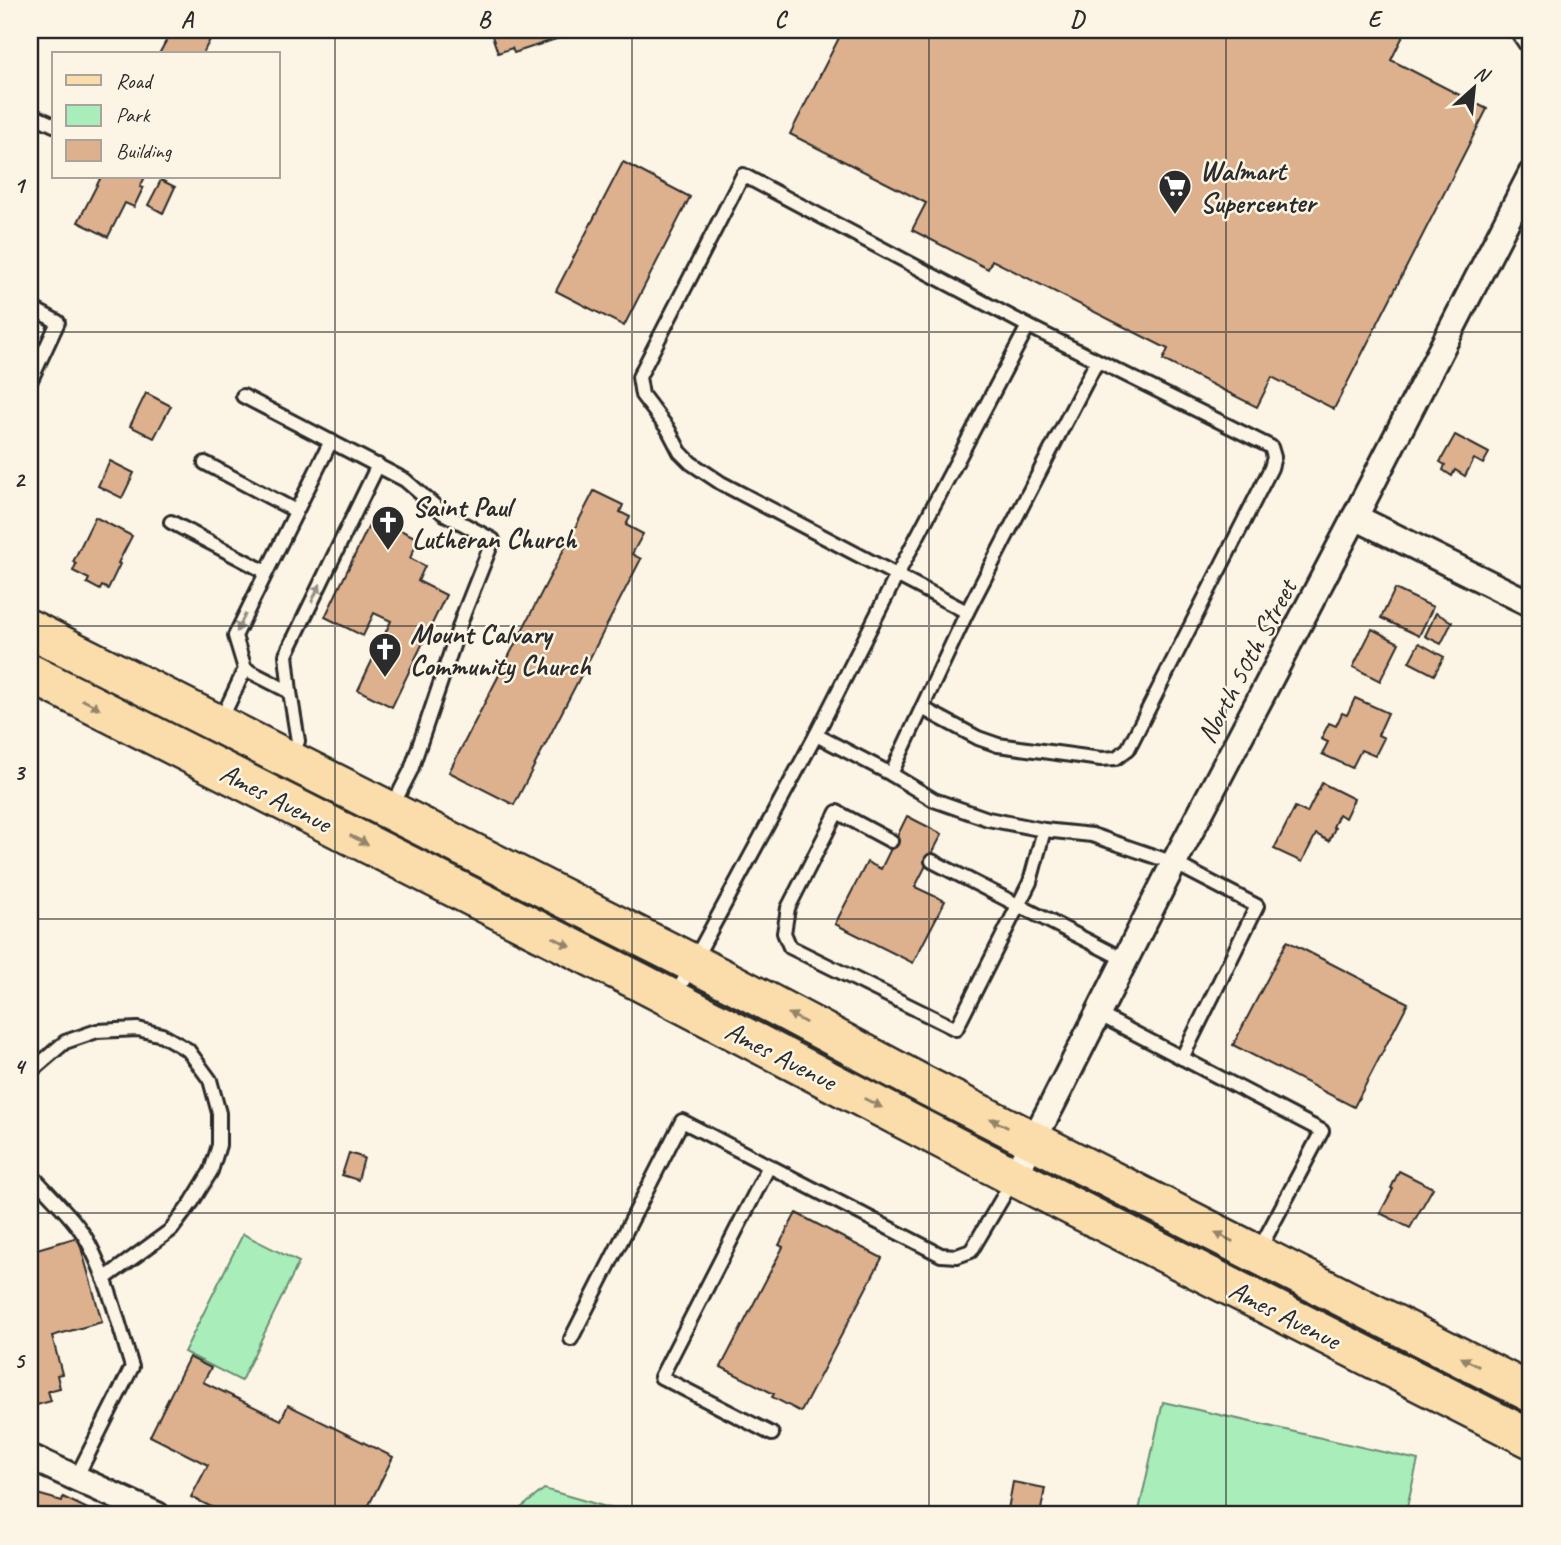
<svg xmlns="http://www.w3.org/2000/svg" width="1561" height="1545" viewBox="0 0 1561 1545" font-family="Caveat,sans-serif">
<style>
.green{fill:#a9eeba;stroke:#6a8c72;stroke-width:2}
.building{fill:#ddb18e;stroke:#2b2b2b;stroke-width:2}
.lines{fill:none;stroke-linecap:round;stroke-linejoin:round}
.lane-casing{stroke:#2b2b2b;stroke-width:18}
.street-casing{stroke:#2b2b2b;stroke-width:30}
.primary-casing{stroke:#2b2b2b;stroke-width:42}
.lane{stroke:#fcf5e5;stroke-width:12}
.street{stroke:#fcf5e5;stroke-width:24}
.primary{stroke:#fbddab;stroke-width:37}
.oneway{fill:#949088}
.oneway2{fill:#93846b}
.grid{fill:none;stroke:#2b2b2b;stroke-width:2;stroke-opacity:0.55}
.labels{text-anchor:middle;stroke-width:5;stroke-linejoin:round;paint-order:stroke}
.poi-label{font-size:28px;font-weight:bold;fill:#2b2b2b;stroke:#fcf5e5;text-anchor:start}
.street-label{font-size:28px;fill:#2b2b2b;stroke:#fcf5e5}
.neatline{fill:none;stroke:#2b2b2b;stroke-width:2.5}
.grid-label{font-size:23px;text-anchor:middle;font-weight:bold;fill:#2b2b2b}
</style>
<rect width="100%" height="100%" fill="#fcf5e5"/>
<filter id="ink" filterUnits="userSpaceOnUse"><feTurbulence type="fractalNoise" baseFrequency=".0143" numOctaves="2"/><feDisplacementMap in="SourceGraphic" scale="14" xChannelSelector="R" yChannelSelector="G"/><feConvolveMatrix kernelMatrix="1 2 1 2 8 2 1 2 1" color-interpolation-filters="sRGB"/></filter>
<g filter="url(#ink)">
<g class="green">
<polygon points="243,1234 299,1262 241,1381 184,1352"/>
<polygon points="1163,1402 1418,1460 1405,1515 1138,1515"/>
<polygon points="544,1489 634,1515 515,1515 515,1513"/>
</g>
<g class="building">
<polygon points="172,30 201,30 212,36 203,53 205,54 159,54"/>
<polygon points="490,30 560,30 562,37 514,53 512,48 498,53"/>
<polygon points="843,30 1406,30 1391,60 1487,109 1334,409 1272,377 1257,407 1163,360 1168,349 992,260 988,269 912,230 926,203 790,134"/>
<polygon points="623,162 690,197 624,326 556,291"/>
<polygon points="101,177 145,177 140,187 143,188 134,207 125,203 108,237 78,222"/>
<polygon points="161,180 175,187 163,213 148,205"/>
<polygon points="146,393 171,406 154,438 130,426"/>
<polygon points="1455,435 1489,453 1483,464 1474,459 1465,476 1455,470 1452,476 1443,470 1445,465 1440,462"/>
<polygon points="110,461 134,473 122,498 98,486"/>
<polygon points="594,491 623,505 620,512 630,517 626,525 643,534 632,554 641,559 514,805 449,772"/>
<polygon points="95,517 132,536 118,563 120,564 108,589 102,586 100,590 87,583 89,579 73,571 76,564 73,562"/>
<polygon points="373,517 419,539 410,558 425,566 418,581 446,595 392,707 358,690 391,621 374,613 363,636 325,617"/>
<polygon points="1395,589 1433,607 1419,636 1381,618"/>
<polygon points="1436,613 1452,622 1441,644 1425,636"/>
<polygon points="1372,629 1399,643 1380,681 1353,667"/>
<polygon points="1419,643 1444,657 1434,675 1409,662"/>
<polygon points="1355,698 1388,713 1378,735 1384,738 1375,756 1361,750 1352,768 1322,754 1328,742 1321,739 1329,723 1336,726 1342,713 1347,715"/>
<polygon points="1322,783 1354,799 1345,818 1339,814 1333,827 1335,828 1329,841 1316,834 1302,862 1274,849 1295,807 1307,813"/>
<polygon points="907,816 942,834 915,887 945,901 913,963 835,924 867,862 881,869"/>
<polygon points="1287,941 1408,1003 1354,1107 1233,1045"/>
<polygon points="349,1153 364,1158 358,1180 342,1175"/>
<polygon points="1399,1171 1433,1188 1410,1228 1380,1213 1393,1189 1391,1188"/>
<polygon points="796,1213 882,1258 801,1412 772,1397 774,1394 721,1367 783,1247 779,1245"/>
<polygon points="78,1237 102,1322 52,1336 62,1374 57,1375 60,1388 48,1391 51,1401 30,1407 30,1251"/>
<polygon points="189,1357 211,1368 203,1382 281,1420 288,1405 393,1457 364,1515 238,1515 232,1512 231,1515 228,1515 191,1497 208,1465 150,1436"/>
<polygon points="1013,1482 1045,1488 1040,1515 1007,1515"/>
<polygon points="37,1494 62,1501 63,1497 100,1515 31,1515"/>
</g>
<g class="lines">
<defs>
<g id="lane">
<polyline points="1516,30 1531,52"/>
<polyline points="30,114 54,125"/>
<polyline points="30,307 58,322 30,382"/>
<polyline points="243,396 405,480 443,513 493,540 464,613 411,770 392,807"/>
<polyline points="205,463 296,511"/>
<polyline points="171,522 266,572"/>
<polyline points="245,669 290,692"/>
<polyline points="922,708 978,738 998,745 1101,759 1116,758 1128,749 1271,468 1274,457 1271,447 1028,326 743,175 639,377 642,395 668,429 680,452 691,463 721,483 967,612"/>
<polyline points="220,722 245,669 235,636 331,441"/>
<polyline points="816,735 891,774 934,800 988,819 1044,830 1092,835 1174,863 1257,906 1182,1058"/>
<polyline points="291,757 298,741 290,692 286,655 378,465"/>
<polyline points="891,774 967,612 1097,361"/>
<polyline points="891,841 837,812 788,908 784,933 790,947 956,1029 1030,882 1044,830"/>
<polyline points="932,861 1125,960"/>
<polyline points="675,996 816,735 897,575 1028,326"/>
<polyline points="1098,1014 1322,1131 1259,1250"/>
<polyline points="30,1072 65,1042 97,1031 138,1029 162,1035 188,1050 210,1080 219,1113 219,1145 211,1171 192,1202 171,1230 104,1279"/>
<polyline points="769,1166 661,1377 772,1434"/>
<path d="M30,1173C47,1193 78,1221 89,1244C109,1282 119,1326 132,1367L76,1478"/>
<polyline points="571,1339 682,1121 941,1255 957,1256 971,1251 1013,1180"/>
</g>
<g id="street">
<polyline points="1355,517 1531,604"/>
<polyline points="1014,1177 1052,1105 1174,863 1355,517 1531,174"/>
<polyline points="30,1457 157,1515"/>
</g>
<g id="primary">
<polyline points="30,629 732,983 928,1087 1531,1393"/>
<polyline points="30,673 638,981 1014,1177 1531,1439"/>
</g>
</defs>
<use href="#lane" class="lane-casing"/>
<use href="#street" class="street-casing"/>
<use href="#primary" class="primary-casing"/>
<use href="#lane" class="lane"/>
<use href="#street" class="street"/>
<use href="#primary" class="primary"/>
</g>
<defs><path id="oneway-solid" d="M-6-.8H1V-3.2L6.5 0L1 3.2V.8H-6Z" transform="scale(1.75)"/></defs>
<g class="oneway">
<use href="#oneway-solid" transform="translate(316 593) rotate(-64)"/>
<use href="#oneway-solid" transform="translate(241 623) rotate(116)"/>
</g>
<g class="oneway2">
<use href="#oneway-solid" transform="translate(91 704) rotate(27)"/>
<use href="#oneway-solid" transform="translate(359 840) rotate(27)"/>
<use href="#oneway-solid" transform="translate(562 942) rotate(27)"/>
<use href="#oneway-solid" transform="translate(797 1018) rotate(-152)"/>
<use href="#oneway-solid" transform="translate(873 1103) rotate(27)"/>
<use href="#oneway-solid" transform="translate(999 1123) rotate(-153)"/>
<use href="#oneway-solid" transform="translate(1224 1237) rotate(-153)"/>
<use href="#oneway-solid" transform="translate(1470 1362) rotate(-153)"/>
</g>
</g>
<path class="grid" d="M335,30V1515M632,30V1515M929,30V1515M1226,30V1515M30,332H1531M30,626H1531M30,919H1531M30,1213H1531"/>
<defs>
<symbol id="supermarket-pin" viewBox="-11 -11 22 30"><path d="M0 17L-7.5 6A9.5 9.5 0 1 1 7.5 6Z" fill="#2b2b2b" stroke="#fcf5e5"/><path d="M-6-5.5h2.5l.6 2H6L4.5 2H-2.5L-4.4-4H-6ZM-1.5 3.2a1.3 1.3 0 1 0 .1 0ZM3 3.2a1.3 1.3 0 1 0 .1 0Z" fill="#fff"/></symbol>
<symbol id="church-pin" viewBox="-11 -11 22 30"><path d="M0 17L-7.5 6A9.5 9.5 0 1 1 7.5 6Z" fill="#2b2b2b" stroke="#fcf5e5"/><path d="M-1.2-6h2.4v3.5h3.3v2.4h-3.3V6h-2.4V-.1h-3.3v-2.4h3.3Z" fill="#fff"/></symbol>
</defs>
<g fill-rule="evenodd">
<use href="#supermarket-pin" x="1156" y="167" width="38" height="52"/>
<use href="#church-pin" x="369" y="503" width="38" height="52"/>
<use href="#church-pin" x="366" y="630" width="38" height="52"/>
</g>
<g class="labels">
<g class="poi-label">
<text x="1200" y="180">Walmart<tspan x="1200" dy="32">Supercenter</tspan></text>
<text x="412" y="516">Saint Paul<tspan x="412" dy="32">Lutheran Church</tspan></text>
<text x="410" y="643">Mount Calvary<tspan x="410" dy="32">Community Church</tspan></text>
</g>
<g class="street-label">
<text transform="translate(1246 661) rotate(-62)" y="10">North 50th Street</text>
<text transform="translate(276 797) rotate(27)" y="10">Ames Avenue</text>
<text transform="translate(781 1055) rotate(27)" y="10">Ames Avenue</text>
<text transform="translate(1285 1314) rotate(27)" y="10">Ames Avenue</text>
</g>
</g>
<rect width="1561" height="1545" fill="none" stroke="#fcf5e5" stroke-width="77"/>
<rect x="52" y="52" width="228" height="126" fill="#fcf5e5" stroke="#a8a49b" stroke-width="2"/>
<rect x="66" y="75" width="35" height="10" fill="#fbddab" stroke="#a8a49b" stroke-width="2"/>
<text x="116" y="88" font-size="21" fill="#2b2b2b">Road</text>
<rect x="66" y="105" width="35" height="21" fill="#a9eeba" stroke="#a8a49b" stroke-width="2"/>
<text x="116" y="122" font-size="21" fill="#2b2b2b">Park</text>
<rect x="66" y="140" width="35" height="21" fill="#ddb18e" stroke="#a8a49b" stroke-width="2"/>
<text x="116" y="158" font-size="21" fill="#2b2b2b">Building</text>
<g transform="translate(1474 88) rotate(27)" stroke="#fcf5e5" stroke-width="5" paint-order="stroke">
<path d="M0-5L12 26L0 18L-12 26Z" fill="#2b2b2b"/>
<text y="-10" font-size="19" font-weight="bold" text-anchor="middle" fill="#2b2b2b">N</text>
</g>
<rect x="38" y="38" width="1484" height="1468" class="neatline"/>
<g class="grid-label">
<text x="187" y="27">A</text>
<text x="484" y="27">B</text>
<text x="780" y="27">C</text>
<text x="1077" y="27">D</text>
<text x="1374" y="27">E</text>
<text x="19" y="193">1</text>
<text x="19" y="487">2</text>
<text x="19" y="780">3</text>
<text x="19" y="1074">4</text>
<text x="19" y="1368">5</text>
</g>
</svg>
